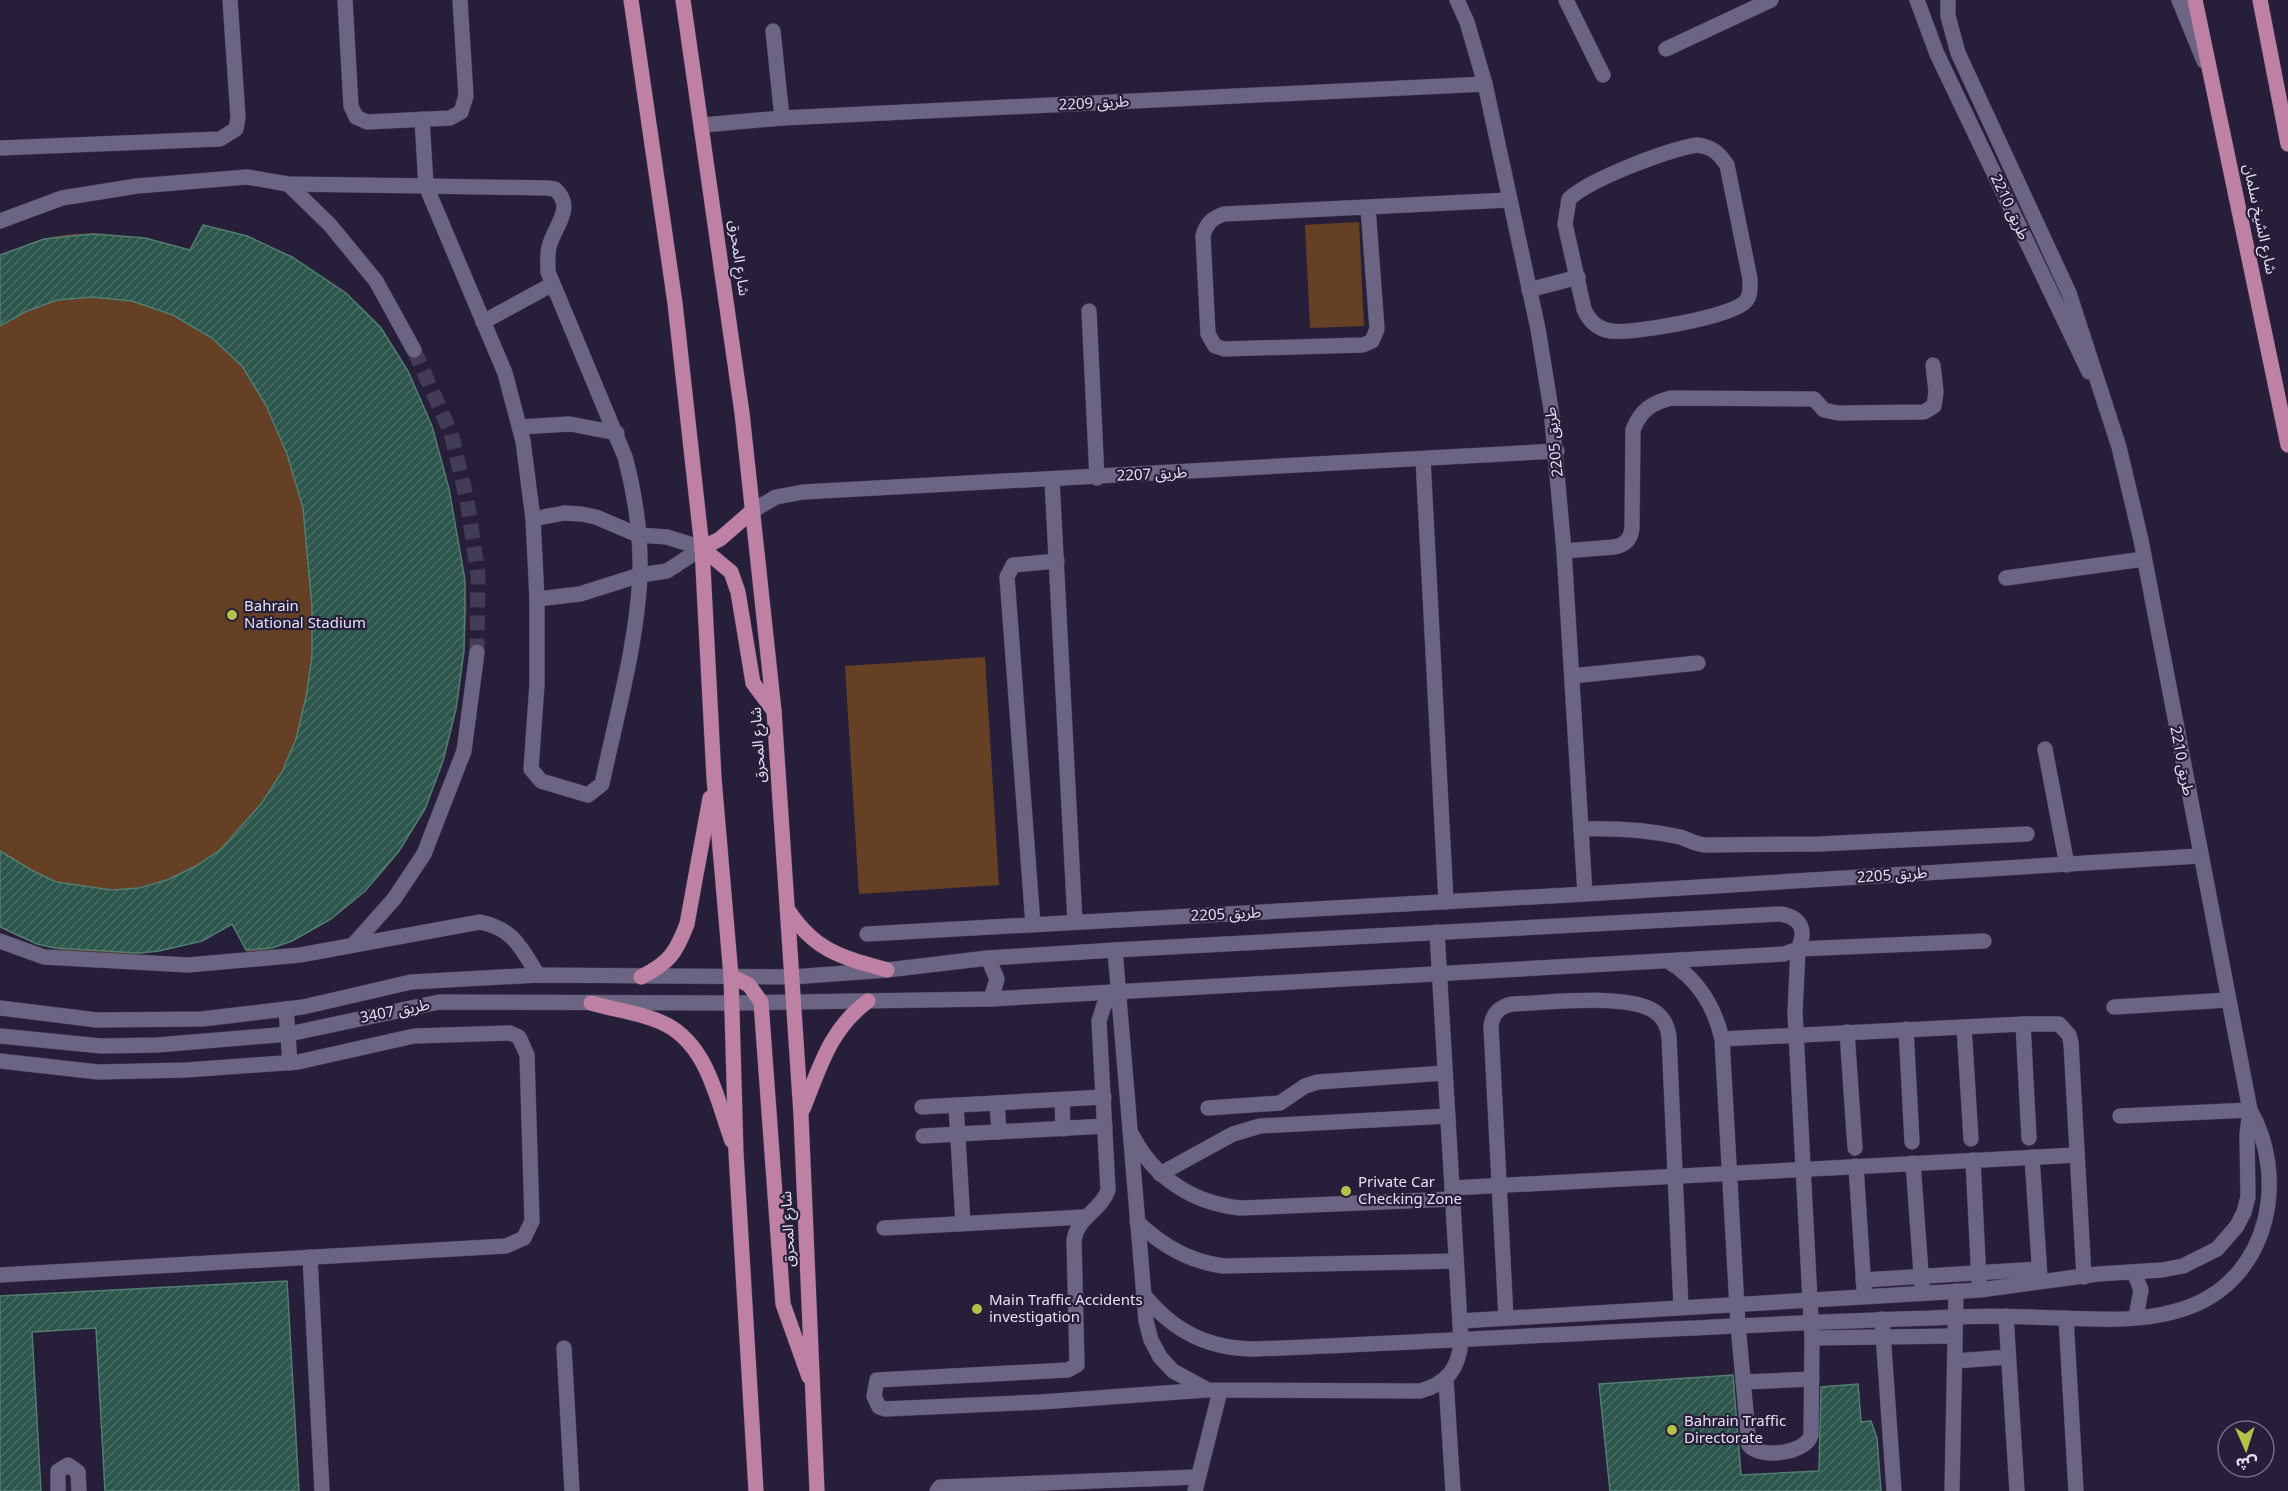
<svg xmlns="http://www.w3.org/2000/svg" width="2288" height="1491" viewBox="0 0 2288 1491" font-family="'Noto Sans','Noto Sans Arabic',sans-serif">
<style>
.garden{fill:#654025}
.building{fill:url(#building-hatch);stroke:#537d72;stroke-width:1.5}
.lines{fill:none;stroke-linecap:round;stroke-linejoin:round}
.minor-tunnel{stroke:#433c56;stroke-width:15;stroke-dasharray:15 8;stroke-linecap:butt}
.minor-casing{stroke:#433c53;stroke-width:16}
.major-casing{stroke:#433c53;stroke-width:16}
.minor{stroke:#6b6483;stroke-width:15}
.major{stroke:#be81a4;stroke-width:15}
.poi-dot{fill:#b4c24a;stroke:#271f3a;stroke-width:2}
.labels{text-anchor:middle;stroke-width:4.5;stroke-linejoin:round;paint-order:stroke}
.street-label{font-size:15px;fill:#e4e0f3;stroke:#271f3a}
.poi-label{font-size:15px;fill:#e4e0f3;stroke:#271f3a;text-anchor:start}
</style>
<defs>
<pattern id="building-hatch" width="6" height="6" patternUnits="userSpaceOnUse" patternTransform="scale(1.5)"><rect width="6" height="6" fill="#2c564b"/><path d="M-1 1l2-2M0 6l6-6M5 7l2-2" fill="none" stroke="#4a6e65"/></pattern>
</defs>
<rect width="100%" height="100%" fill="#271f3a"/>
<g class="garden">
<polygon points="1359,222 1364,326 1310,328 1305,225"/>
<path d="M203,225C218,229 235,231 249,237C288,256 355,294 381,328C413,371 422,424 436,474C445,508 460,544 465,580C469,613 464,651 460,684C448,775 409,865 331,919C306,936 278,946 249,956L232,924C208,933 182,946 158,951C107,960 44,954 0,927V255C14,250 29,243 43,239C91,227 143,237 189,250Z"/>
<polygon points="985,657 999,885 859,894 845,666"/>
</g>
<g class="building">
<polygon points="203,225 247,236 292,257 346,293 381,328 408,371 432,426 449,489 465,580 464,651 456,709 443,761 425,809 399,851 365,891 331,919 292,941 272,948 246,950 232,924 202,941 159,951 140,953 55,948 37,944 0,927 0,851 33,871 56,882 112,890 139,888 167,880 196,866 220,850 261,804 282,772 296,739 306,697 312,656 312,607 303,508 287,454 266,405 242,366 212,338 173,315 132,301 92,297 57,300 27,311 0,326 0,255 44,239 93,234 145,238 190,250"/>
<polygon points="287,1281 299,1491 105,1491 96,1328 32,1332 41,1491 0,1491 0,1296"/>
<polygon points="1733,1375 1741,1475 1819,1471 1821,1387 1858,1384 1861,1422 1871,1421 1877,1438 1881,1491 1610,1491 1599,1384"/>
</g>
<g class="lines">
<polyline class="minor-tunnel" points="414,350 451,433 467,500 478,574 477,652"/>
<defs>
<g id="minor">
<polyline points="345,0 351,106 356,117 367,122 450,118 461,112 466,96 460,0"/>
<polyline points="1457,0 1467,22 1485,84 1538,329 1551,409 1564,551 1585,894"/>
<polyline points="1566,0 1603,75"/>
<polyline points="1917,0 1937,54 2089,372"/>
<polyline points="2179,0 2204,61"/>
<polyline points="773,31 782,118"/>
<polyline points="1666,49 1771,0"/>
<polyline points="703,125 782,118 1485,84"/>
<path d="M1697,145C1712,147 1718,152 1727,165L1750,279C1750,286 1751,295 1746,301C1733,317 1632,334 1611,331C1597,329 1589,321 1584,309L1565,224L1569,199C1590,179 1667,150 1697,145Z"/>
<polyline points="0,148 220,139 236,129 238,117 230,0"/>
<polyline points="288,184 330,225 376,281 414,350"/>
<path d="M426,186L547,188L555,189C576,208 554,226 549,247C547,255 548,264 548,272L625,457C635,494 641,536 640,575C637,644 616,717 602,784L588,795L541,781L531,769L537,684V599L533,519L523,441L505,373Z"/>
<path d="M1368,207L1377,329L1372,341L1363,345L1224,349L1215,346L1208,334L1203,236C1206,224 1212,218 1224,214L1509,200"/>
<polyline points="0,221 62,198 137,186 247,177 288,184 426,186 422,119"/>
<polyline points="1529,290 1578,277"/>
<polyline points="1089,311 1097,478"/>
<polyline points="483,322 551,285"/>
<polyline points="520,427 570,424 617,433"/>
<polyline points="1423,459 1446,902"/>
<polyline points="1052,480 1075,922"/>
<polyline points="752,511 776,497 803,492 1557,451"/>
<polyline points="533,519 564,513 581,514 596,517 638,535 667,537 702,548"/>
<path d="M1564,551L1614,547C1625,545 1631,539 1632,528L1633,430C1640,411 1651,403 1671,398L1814,399L1824,410L1838,413L1924,412L1934,406L1936,392L1933,365"/>
<polyline points="2006,578 2144,559"/>
<polyline points="537,599 580,594 640,575 667,571 702,548"/>
<polyline points="1572,676 1698,663"/>
<polyline points="2045,749 2067,865"/>
<path d="M1581,829C1613,828 1649,830 1680,837C1690,840 1696,845 1707,845L1819,844L2027,834"/>
<polyline points="1033,925 1007,577 1013,565 1057,561"/>
<polyline points="867,934 1585,894 2199,856"/>
<path d="M0,941L44,957L188,965L300,955L480,922C514,929 521,948 538,975"/>
<polyline points="353,945 394,899 424,854 464,751 477,652"/>
<path d="M1115,950L1146,1321L1151,1340L1160,1357L1173,1371L1208,1390L1420,1391C1447,1384 1459,1368 1461,1341L1437,932"/>
<polyline points="988,958 997,979 991,999"/>
<path d="M1668,961C1698,979 1714,1005 1722,1039L1738,1325L1749,1445C1759,1459 1806,1454 1811,1435L1812,1338L1795,1013L1798,949L1984,941"/>
<path d="M1118,993L1104,1005L1099,1021L1108,1190C1101,1211 1078,1216 1074,1240L1077,1365L1068,1370L877,1380L874,1396L879,1407L885,1409L1041,1402L1206,1390"/>
<polyline points="2114,1007 2228,1000"/>
<path d="M0,1008L97,1020L202,1019L303,1007L411,982L538,975L792,977L887,970L988,958L1115,950L1780,914C1801,917 1807,930 1798,949L1784,954L991,999L732,1003L439,1002L289,1034L157,1045L101,1046L0,1036"/>
<polyline points="286,1009 290,1063"/>
<polyline points="2023,1024 2029,1138"/>
<polyline points="1964,1027 1971,1139"/>
<polyline points="1906,1029 1912,1142"/>
<polyline points="1847,1032 1855,1148"/>
<polyline points="1722,1039 2023,1024 2059,1024 2069,1035 2071,1043 2084,1277"/>
<polyline points="0,1061 98,1072 186,1070 298,1062 414,1036 510,1033 519,1037 527,1055 532,1221 524,1238 506,1246 0,1275"/>
<polyline points="1062,1100 1063,1129"/>
<polyline points="997,1103 999,1132"/>
<polyline points="956,1105 963,1223"/>
<polyline points="922,1107 1104,1097"/>
<polyline points="1208,1108 1280,1103 1305,1086 1318,1082 1445,1073"/>
<polyline points="2120,1116 2250,1110"/>
<path d="M1132,1135C1154,1178 1193,1203 1240,1208L1453,1199"/>
<polyline points="923,1136 1105,1126"/>
<polyline points="2032,1157 2040,1277"/>
<polyline points="1973,1160 1979,1281"/>
<polyline points="1913,1163 1922,1286"/>
<polyline points="1856,1166 1864,1289"/>
<polyline points="1160,1174 1233,1134 1260,1126 1448,1116"/>
<polyline points="1452,1188 2077,1155"/>
<path d="M1137,1222C1163,1246 1188,1261 1223,1266L1456,1261"/>
<polyline points="884,1228 1084,1217"/>
<polyline points="310,1257 322,1491"/>
<polyline points="2134,1272 2141,1290 2136,1317"/>
<polyline points="1863,1280 2039,1269"/>
<path d="M1144,1295C1174,1332 1209,1349 1256,1349C1481,1340 1706,1325 1932,1318C1965,1316 1998,1316 2031,1317C2084,1318 2144,1326 2194,1305C2270,1273 2288,1177 2250,1110L2141,540L2119,447L2069,293L1958,53L1948,16V0"/>
<polyline points="2006,1316 2017,1491"/>
<path d="M1506,1318L1491,1026C1493,1013 1499,1007 1512,1004C1547,1003 1626,993 1654,1011C1663,1017 1668,1027 1669,1037L1681,1307"/>
<polyline points="2066,1318 2076,1491"/>
<polyline points="1882,1319 1894,1491"/>
<polyline points="1460,1321 1980,1290 2098,1274 2162,1270 2183,1266 2217,1249 2237,1226 2244,1212 2248,1197 2247,1134 2250,1110"/>
<polyline points="1812,1338 1955,1336"/>
<polyline points="564,1348 572,1491"/>
<polyline points="1955,1361 2008,1357"/>
<polyline points="1446,1380 1453,1491"/>
<polyline points="1743,1382 1812,1379"/>
<polyline points="58,1491 58,1471 68,1465 78,1472 79,1491"/>
<polyline points="937,1491 940,1487 1196,1477"/>
<polyline points="1195,1491 1220,1391"/>
<polyline points="1952,1491 1956,1291"/>
</g>
<g id="major">
<polyline points="631,0 675,303 702,548 714,778 731,976 736,1153 756,1491"/>
<polyline points="683,0 742,413 774,711 801,1115 817,1491"/>
<polyline points="2195,0 2288,445"/>
<polyline points="2260,0 2288,144"/>
<polyline points="702,548 731,572 738,592 753,683 774,711"/>
<polyline points="702,548 720,539 752,511"/>
<path d="M788,910C815,951 841,957 887,970"/>
<polyline points="731,976 749,985 761,1002 783,1304 809,1377"/>
<path d="M641,977C669,963 676,953 687,924L710,798"/>
<path d="M591,1003C615,1010 644,1013 667,1025C708,1047 717,1100 732,1141"/>
<path d="M803,1109C820,1067 830,1029 868,1001"/>
</g>
</defs>
<use href="#minor" class="minor-casing"/>
<use href="#major" class="major-casing"/>
<use href="#minor" class="minor"/>
<use href="#major" class="major"/>
</g>
<g class="poi-dot">
<circle cx="232" cy="615" r="6"/>
<circle cx="1346" cy="1191" r="6"/>
<circle cx="977" cy="1309" r="6"/>
<circle cx="1672" cy="1430" r="6"/>
</g>
<g class="labels">
<g class="street-label">
<text transform="translate(1094 103) rotate(-3)" y="5">طريق 2209</text>
<text transform="translate(2010 207) rotate(65)" y="5">طريق 2210</text>
<text transform="translate(2260 219) rotate(78)" y="5">شارع الشيخ سلمان</text>
<text transform="translate(739 258) rotate(82)" y="5">شارع المحرق</text>
<text transform="translate(1554 442) rotate(-96)" y="5">طريق 2205</text>
<text transform="translate(1152 474) rotate(-3)" y="5">طريق 2207</text>
<text transform="translate(758 745) rotate(-94)" y="5">شارع المحرق</text>
<text transform="translate(2182 761) rotate(79)" y="5">طريق 2210</text>
<text transform="translate(1892 875) rotate(-4)" y="5">طريق 2205</text>
<text transform="translate(1226 914) rotate(-3)" y="5">طريق 2205</text>
<text transform="translate(395 1011) rotate(-11)" y="5">طريق 3407</text>
<text transform="translate(788 1229) rotate(-93)" y="5">شارع المحرق</text>
</g>
<g class="poi-label">
<text x="244" y="611">Bahrain<tspan x="244" dy="17">National Stadium</tspan></text>
<text x="1358" y="1187">Private Car<tspan x="1358" dy="17">Checking Zone</tspan></text>
<text x="989" y="1305">Main Traffic Accidents<tspan x="989" dy="17">investigation</tspan></text>
<text x="1684" y="1426">Bahrain Traffic<tspan x="1684" dy="17">Directorate</tspan></text>
</g>
</g>
<g transform="translate(2246 1449) rotate(177)"><circle r="28" fill="#271f3a" stroke="#736c84" stroke-width="1.5"/>
<path d="M0-4.5L10 22L0 15L-10 22Z" fill="#b4c24a"/>
<text y="-9" font-size="16" font-weight="bold" text-anchor="middle" fill="#e4e0f3">ش</text>
</g>
</svg>
